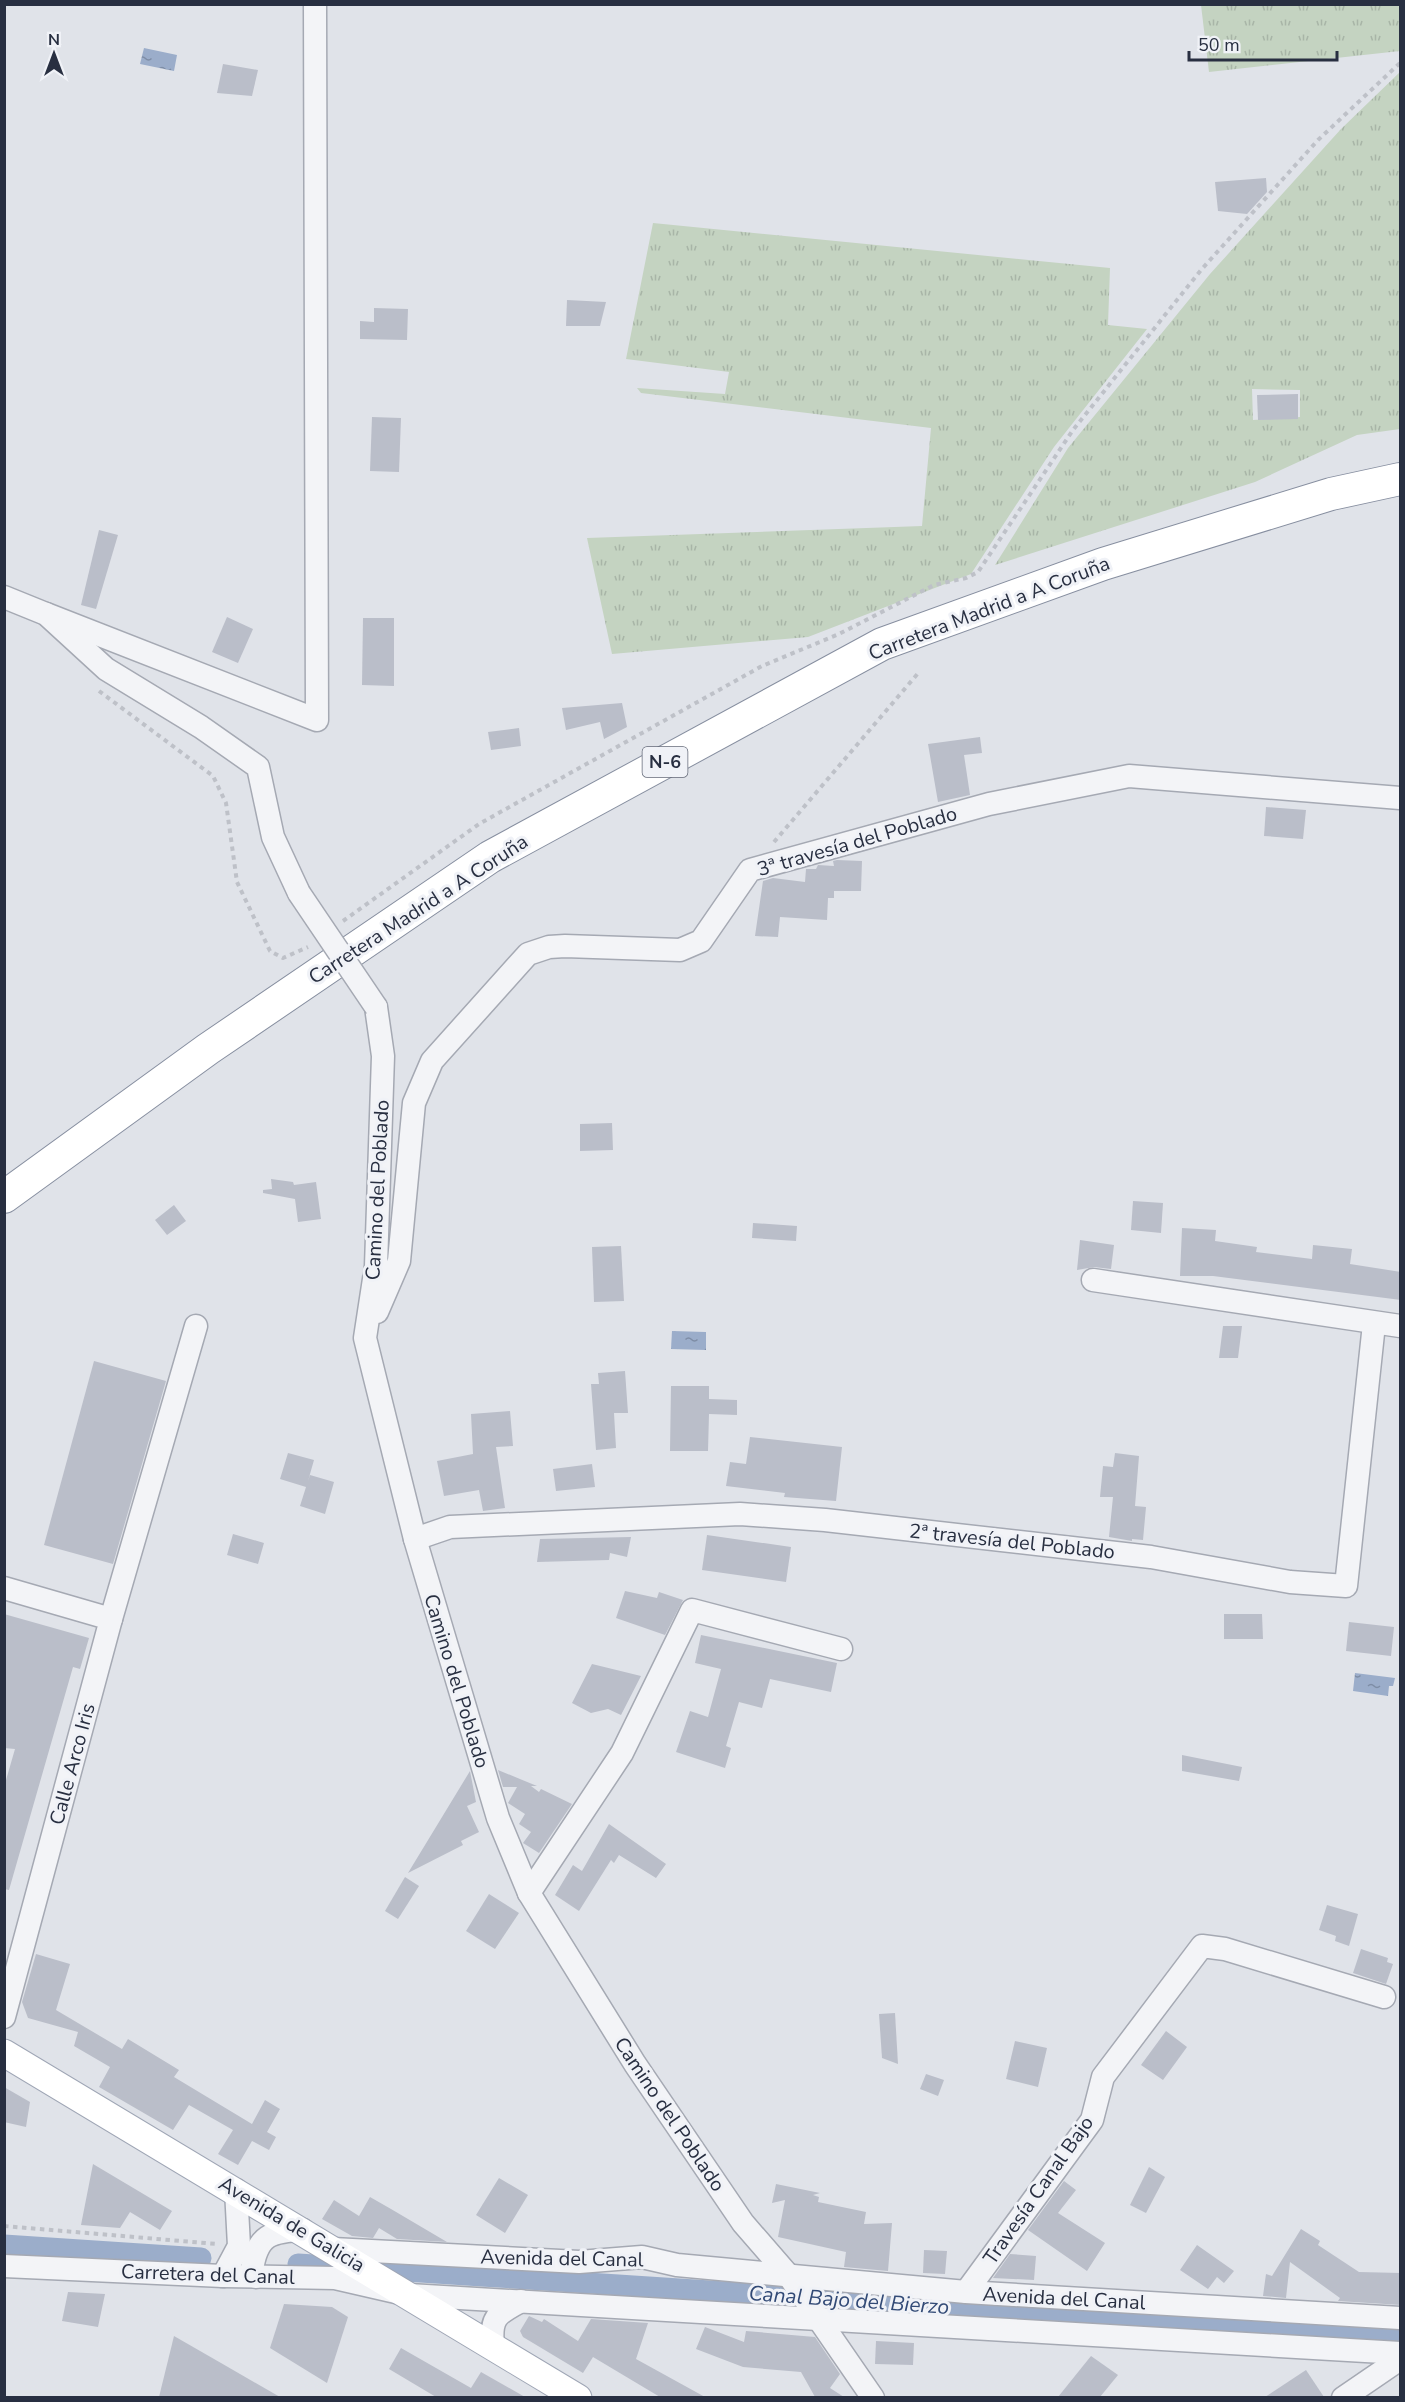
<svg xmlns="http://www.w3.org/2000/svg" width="1405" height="2402" viewBox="0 0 1405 2402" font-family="'Nunito Sans',sans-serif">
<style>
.grass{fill:url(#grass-tufts);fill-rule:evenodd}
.water{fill:url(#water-ripples)}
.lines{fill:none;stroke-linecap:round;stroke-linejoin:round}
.canal{stroke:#9badca;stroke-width:21}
.building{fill:#babec9}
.minor-casing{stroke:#a5a9b3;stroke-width:25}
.major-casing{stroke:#9fa6b5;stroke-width:29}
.highway-casing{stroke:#878fa0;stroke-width:34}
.path{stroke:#bec1c8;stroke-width:4;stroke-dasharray:4.5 4.5;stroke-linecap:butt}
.minor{stroke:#f3f4f7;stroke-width:22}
.major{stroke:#fff;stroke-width:27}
.highway{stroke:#fff;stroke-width:32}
.minor-bridge-casing{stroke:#a5a9b3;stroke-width:25;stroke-linecap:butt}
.minor-bridge{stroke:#f3f4f7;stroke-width:22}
.labels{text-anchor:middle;stroke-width:6;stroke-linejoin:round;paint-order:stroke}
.shield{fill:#f0f2f7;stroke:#646a78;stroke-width:1.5}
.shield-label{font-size:18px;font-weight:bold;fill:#282f41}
.street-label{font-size:20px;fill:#282f41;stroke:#f0f2f7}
.water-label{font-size:21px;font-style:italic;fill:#324a76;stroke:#f0f2f7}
</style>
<defs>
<pattern id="grass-tufts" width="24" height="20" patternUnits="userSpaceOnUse" patternTransform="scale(1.5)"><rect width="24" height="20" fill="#c4d3c1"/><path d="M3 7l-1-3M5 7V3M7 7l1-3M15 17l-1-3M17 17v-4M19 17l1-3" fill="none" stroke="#a8b5a7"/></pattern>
<pattern id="water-ripples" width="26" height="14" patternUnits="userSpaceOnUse" patternTransform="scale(1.5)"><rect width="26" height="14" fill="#9badca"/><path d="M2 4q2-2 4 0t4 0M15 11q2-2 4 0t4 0" fill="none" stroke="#7e8da6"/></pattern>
</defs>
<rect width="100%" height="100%" fill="#e0e3e9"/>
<g class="grass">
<polygon points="1201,5 1400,5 1400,51 1209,72"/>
<path d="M1400,72V429L1357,435L1255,482L995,565L1068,448L1210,274L1341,129ZM1252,389L1300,390V417L1253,420Z"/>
<polygon points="653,223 1110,268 1108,325 1147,329 1054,447 971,574 808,637 612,654 587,538 922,526 931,428 641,393 637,388 725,394 729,372 626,359"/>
</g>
<g class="water">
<polygon points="144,48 177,55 174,71 140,64"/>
<polygon points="672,1331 706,1332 706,1350 671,1349"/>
<polygon points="1355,1673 1395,1678 1393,1686 1389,1686 1388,1696 1353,1691"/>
</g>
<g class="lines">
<g class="canal">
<polyline points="4,2245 201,2258"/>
<polyline points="298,2264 1400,2336"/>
</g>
</g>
<g class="building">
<polygon points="223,64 258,70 252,96 217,93"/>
<polygon points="1266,178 1267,192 1247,214 1218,211 1215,182"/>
<polygon points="567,300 606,302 600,326 566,326"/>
<polygon points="374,308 408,309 407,340 360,339 360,321 374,322"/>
<polygon points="1298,394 1298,419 1258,420 1257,395"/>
<polygon points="372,417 401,418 399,472 370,471"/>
<polygon points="99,530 118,535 96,609 81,605"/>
<polygon points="227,617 253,629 238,663 212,652"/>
<polygon points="363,618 394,618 394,686 362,685"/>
<polygon points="622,703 627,727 604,739 600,722 566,730 562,708"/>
<polygon points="519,728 521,746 491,750 488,732"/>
<polygon points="980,737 982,753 964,755 970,795 938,802 928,744"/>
<polygon points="1266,807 1306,810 1303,839 1264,836"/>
<polygon points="837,860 862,861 861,891 834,891 834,898 828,898 827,920 780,917 778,937 755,936 763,881 773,878 805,882 806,869 816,869 818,865 834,866 833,861"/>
<polygon points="612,1123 613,1150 580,1151 580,1124"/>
<polygon points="271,1179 293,1182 294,1185 316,1182 321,1219 298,1222 295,1199 263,1193 263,1190 272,1189"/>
<polygon points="1133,1201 1163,1203 1161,1233 1131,1230"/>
<polygon points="174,1205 186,1221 167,1235 155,1220"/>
<polygon points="753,1223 797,1226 796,1241 752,1238"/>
<polygon points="1182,1228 1216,1230 1215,1241 1257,1247 1256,1252 1312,1259 1313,1245 1352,1249 1350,1264 1401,1272 1401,1300 1213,1276 1180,1276"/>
<polygon points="1080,1240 1114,1245 1111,1269 1094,1267 1077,1270"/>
<polygon points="621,1246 624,1301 594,1302 592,1247"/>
<polygon points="1223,1326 1242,1326 1238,1358 1219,1358"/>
<polygon points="94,1361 166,1381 113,1564 44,1545"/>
<polygon points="625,1371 628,1413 614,1413 616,1448 596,1450 591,1384 599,1384 598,1373"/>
<polygon points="671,1386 709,1386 709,1399 737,1400 737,1415 709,1414 708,1451 670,1451"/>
<polygon points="510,1411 513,1446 496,1447 505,1508 483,1511 479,1490 444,1496 437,1461 473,1454 471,1414"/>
<polygon points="750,1437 842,1447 836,1501 784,1497 785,1493 726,1486 730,1462 746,1464"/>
<polygon points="288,1453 314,1460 308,1481 310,1475 334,1482 325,1514 300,1506 306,1487 280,1479"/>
<polygon points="1115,1453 1139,1456 1135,1506 1146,1507 1143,1540 1132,1539 1132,1541 1109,1537 1113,1497 1100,1497 1103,1466 1113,1467"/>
<polygon points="592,1464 595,1487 556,1491 553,1469"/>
<polygon points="233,1534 264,1543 258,1564 227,1555"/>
<polygon points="707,1535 791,1547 786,1582 702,1570"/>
<polygon points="631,1537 627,1557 610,1553 609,1560 537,1562 540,1539"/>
<polygon points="625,1591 657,1598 659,1592 683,1600 665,1635 616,1618"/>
<polygon points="4,1614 89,1638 80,1669 73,1667 9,1890 4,1889 4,1787 15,1749 4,1748"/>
<polygon points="1224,1614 1262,1614 1263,1639 1224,1639"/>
<polygon points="1349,1622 1394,1627 1391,1656 1346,1651"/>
<polygon points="701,1635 837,1663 831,1692 770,1679 762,1708 739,1702 726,1746 731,1748 725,1768 676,1752 690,1711 708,1717 721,1669 695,1663"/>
<polygon points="592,1664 641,1676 621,1715 608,1709 591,1713 572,1703"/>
<polygon points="1182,1755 1242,1767 1239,1781 1182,1771"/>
<polygon points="498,1770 537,1786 531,1786 539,1792 541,1789 572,1804 539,1853 523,1843 531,1832 519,1824 525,1814 508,1803 517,1787 503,1787"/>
<polygon points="470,1771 476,1802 467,1806 479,1832 461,1841 463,1845 408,1873"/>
<polygon points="609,1824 666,1864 656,1878 619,1855 614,1863 611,1860 579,1911 555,1895 573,1865 582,1871"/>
<polygon points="405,1877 419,1886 398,1919 385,1911"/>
<polygon points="489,1894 519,1913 495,1949 466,1931"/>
<polygon points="1327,1905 1358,1914 1349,1946 1335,1941 1336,1936 1319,1930"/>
<polygon points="1361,1949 1388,1958 1387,1962 1393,1964 1386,1984 1353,1973"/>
<polygon points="36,1954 70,1964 56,2010 122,2049 128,2039 179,2070 174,2077 252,2124 265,2100 280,2109 267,2132 276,2137 269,2150 252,2141 238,2165 218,2154 233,2130 189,2105 173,2130 99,2087 110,2067 74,2046 78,2032 28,2018 22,2002"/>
<polygon points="895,2013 898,2064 882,2058 879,2014"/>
<polygon points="1166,2031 1187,2047 1163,2080 1141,2065"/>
<polygon points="1015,2041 1047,2048 1038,2087 1006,2079"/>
<polygon points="926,2074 944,2080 938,2096 920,2089"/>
<polygon points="4,2087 30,2102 26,2127 4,2122"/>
<polygon points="93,2164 172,2211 160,2230 130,2212 120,2228 81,2225"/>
<polygon points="1149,2167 1165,2177 1146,2213 1130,2205"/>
<polygon points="499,2178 528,2195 505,2233 476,2215"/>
<polygon points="1064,2181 1076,2190 1058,2213 1105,2243 1087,2271 1028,2230"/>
<polygon points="776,2184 820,2193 813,2195 819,2197 818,2202 866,2212 864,2224 892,2223 888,2271 844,2267 846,2252 778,2237 785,2200 772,2203"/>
<polygon points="370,2197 391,2209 447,2242 397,2239 379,2228 373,2238 352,2236 322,2219 334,2200 359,2216"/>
<polygon points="1301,2229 1320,2241 1318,2245 1359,2272 1401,2273 1401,2305 1338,2301 1340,2298 1290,2262 1286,2298 1263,2296 1266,2274 1272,2276"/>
<polygon points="1197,2245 1234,2271 1224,2283 1217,2277 1208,2289 1180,2270"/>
<polygon points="924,2250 947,2251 945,2274 923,2273"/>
<polygon points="1010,2254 1036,2256 1034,2280 993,2278"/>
<polygon points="68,2292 105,2294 98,2327 62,2321"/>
<polygon points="284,2304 332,2307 348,2317 327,2383 270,2348"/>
<polygon points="529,2316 542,2322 544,2319 578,2341 591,2319 648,2323 636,2359 705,2397 660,2397 593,2357 583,2373 523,2337 520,2331"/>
<polygon points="705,2327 744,2342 746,2331 815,2337 840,2374 830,2388 844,2397 815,2397 801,2372 743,2367 696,2349"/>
<polygon points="174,2336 221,2363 280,2397 159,2397"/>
<polygon points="876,2341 914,2343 913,2365 875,2364"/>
<polygon points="401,2348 471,2388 481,2372 525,2397 436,2397 389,2369"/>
<polygon points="1091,2356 1118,2375 1100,2397 1058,2397"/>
<polygon points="1306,2370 1324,2397 1265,2397"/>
</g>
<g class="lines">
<defs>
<g id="minor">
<polyline points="4,597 46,614 106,669 201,727 258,767 273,837 299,893"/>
<polyline points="46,614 317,720 315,4"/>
<polyline points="376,1007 383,1056 376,1266 365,1338 415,1539 498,1818 529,1893 635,2064 743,2223 789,2276 873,2398"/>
<polyline points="1093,1280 1400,1326"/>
<polyline points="377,1312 399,1261 414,1103 432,1061 528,954 549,947 565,946 680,950 701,941 750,870 989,804 1129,776 1400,798"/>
<polyline points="415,1539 450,1527 740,1514 825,1520 1151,1557 1290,1582 1346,1586 1374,1324"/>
<polyline points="4,1588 111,1619 4,2017"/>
<polyline points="111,1619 196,1326"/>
<polyline points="529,1893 622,1753 692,1610 841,1649"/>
<polyline points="333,2249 579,2262 642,2257 677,2265 966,2292 1400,2318"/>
<polyline points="4,2266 223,2276 335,2278 409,2295 1400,2353"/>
<polyline points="223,2276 239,2246 236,2190"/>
<path d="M256,2277L252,2270C257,2235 271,2231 303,2230"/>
<polyline points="966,2292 1092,2120 1103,2077 1202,1946 1225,1949 1384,1997"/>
<path d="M493,2346C490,2317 497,2314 521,2301"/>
<polyline points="1343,2398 1400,2359"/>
</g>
<polyline id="major" points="4,2053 578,2398"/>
<polyline id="highway" points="4,1197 208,1049 490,857 882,644 1103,564 1331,494 1400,479"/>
</defs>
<use href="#minor" class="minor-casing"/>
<use href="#major" class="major-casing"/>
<use href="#highway" class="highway-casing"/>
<g class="path">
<polyline points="99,691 213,776 226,803 237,882 270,951 283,958 308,947"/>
<polyline points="774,842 920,671"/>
<polyline points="343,921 479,824 762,666 839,634 934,585 966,578 978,572 1073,430 1201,270 1318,140 1400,63"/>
<polyline points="4,2226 217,2244"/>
</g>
<use href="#minor" class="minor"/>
<use href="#major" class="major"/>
<use href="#highway" class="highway"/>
<defs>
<polyline id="minor-bridge" points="299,893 376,1007"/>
</defs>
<use href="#minor-bridge" class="minor-bridge-casing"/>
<use href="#minor-bridge" class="minor-bridge"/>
</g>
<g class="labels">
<rect class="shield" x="642.5" y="747" width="45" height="30" rx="4.5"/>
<g class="shield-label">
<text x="665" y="768">N-6</text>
</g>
<g class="street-label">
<text transform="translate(989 608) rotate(-21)" y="7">Carretera Madrid a A Coruña</text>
<text transform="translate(857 841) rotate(-16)" y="7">3ª travesía del Poblado</text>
<text transform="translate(418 909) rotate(-33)" y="7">Carretera Madrid a A Coruña</text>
<text transform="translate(377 1190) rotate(-87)" y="7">Camino del Poblado</text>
<text transform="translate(1012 1541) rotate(6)" y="7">2ª travesía del Poblado</text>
<text transform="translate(457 1681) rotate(73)" y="7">Camino del Poblado</text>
<text transform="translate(72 1764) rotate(-75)" y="7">Calle Arco Iris</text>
<text transform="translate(670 2114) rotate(56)" y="7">Camino del Poblado</text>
<text transform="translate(1038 2190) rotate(-55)" y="7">Travesía Canal Bajo</text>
<text transform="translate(292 2224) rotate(31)" y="7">Avenida de Galicia</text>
<text transform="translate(562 2258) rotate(1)" y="7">Avenida del Canal</text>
<text transform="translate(208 2274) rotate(2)" y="7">Carretera del Canal</text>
<text transform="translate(1064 2298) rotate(3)" y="7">Avenida del Canal</text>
</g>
<g class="water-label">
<text transform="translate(849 2300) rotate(4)" y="7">Canal Bajo del Bierzo</text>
</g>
</g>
<rect width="1405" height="2402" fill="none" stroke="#282f41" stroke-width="12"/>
<g transform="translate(54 54)" stroke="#f0f2f7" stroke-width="4.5" paint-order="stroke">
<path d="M0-4.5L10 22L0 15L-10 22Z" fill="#282f41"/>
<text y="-9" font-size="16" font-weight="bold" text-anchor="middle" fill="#282f41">N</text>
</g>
<path d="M1189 51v9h148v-9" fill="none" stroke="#282f41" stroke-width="3"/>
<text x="1198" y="51" font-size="18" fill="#282f41" stroke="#f0f2f7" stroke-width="4.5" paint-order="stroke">50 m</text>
</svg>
